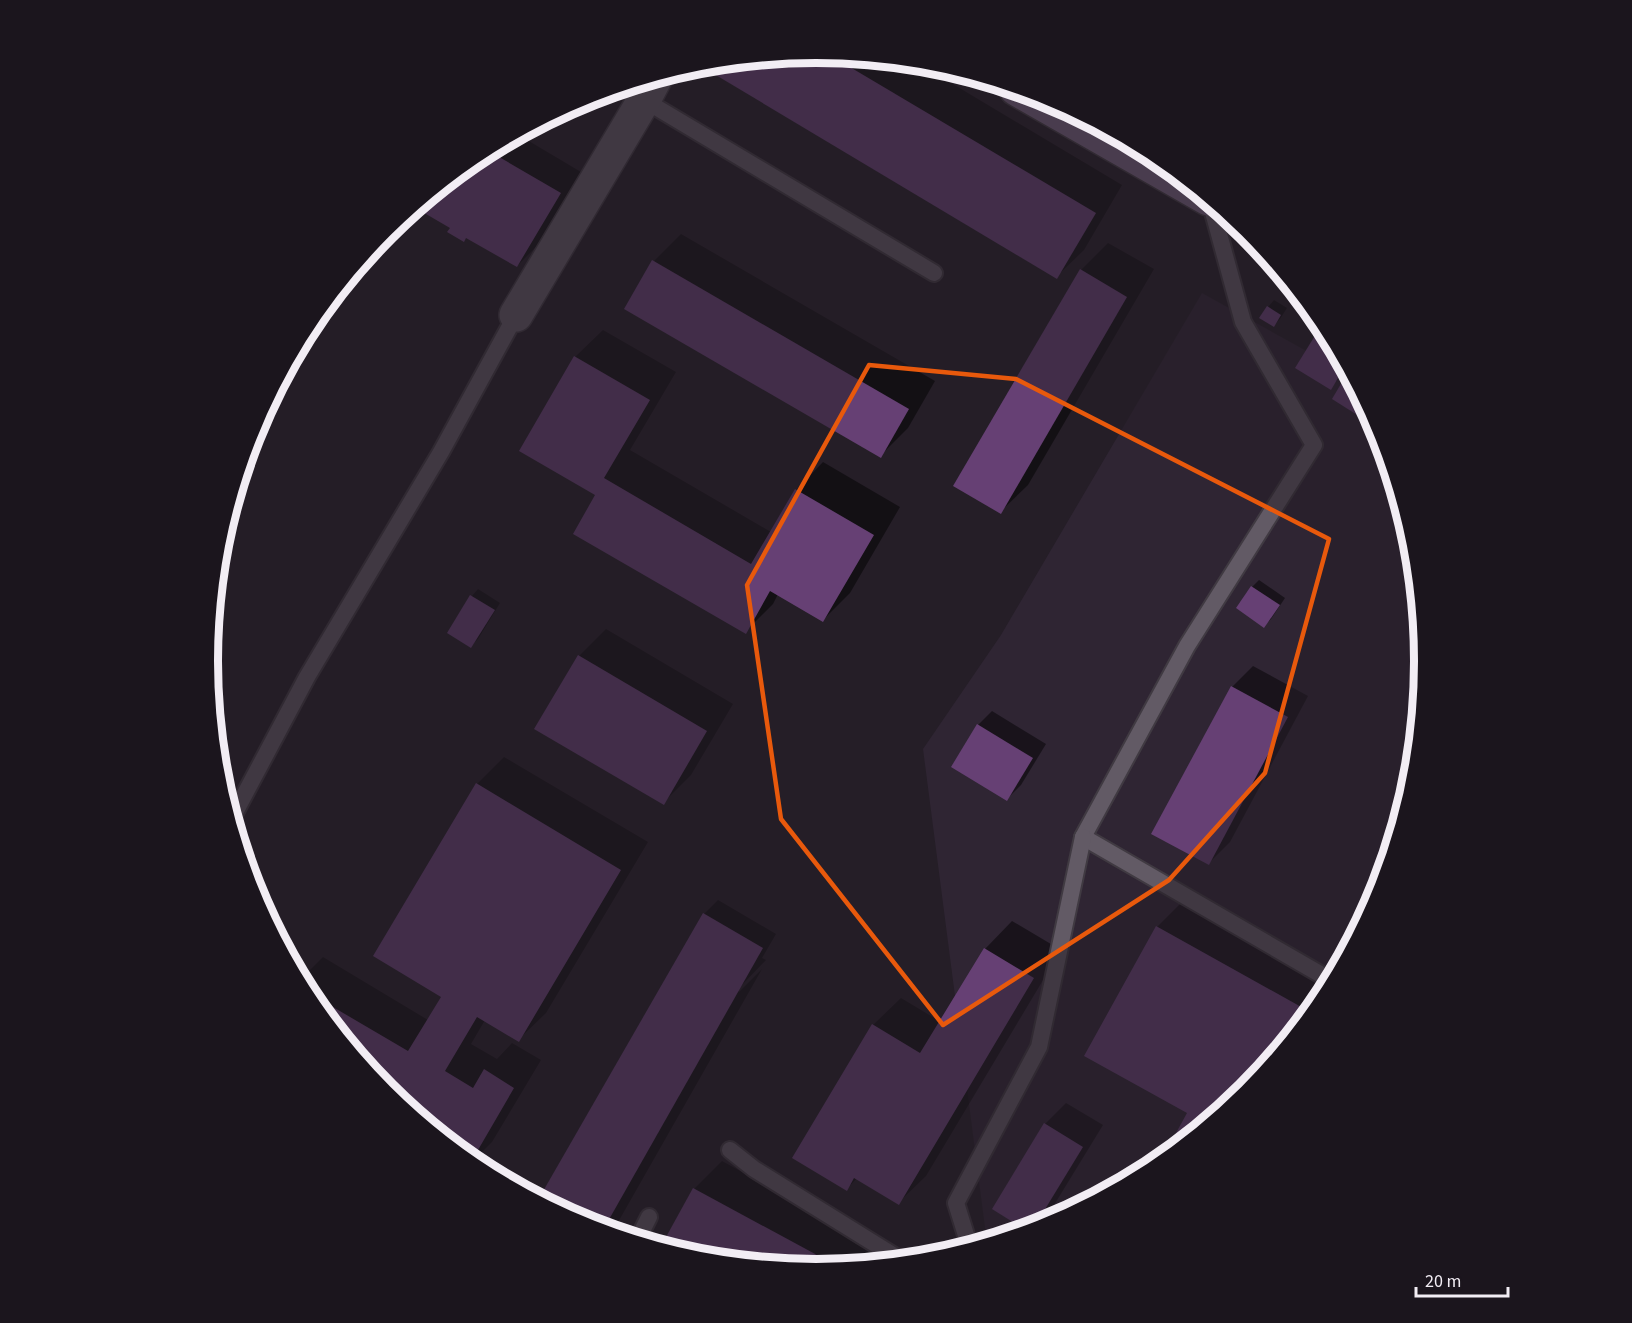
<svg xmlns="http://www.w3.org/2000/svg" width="1632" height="1323" viewBox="0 0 1632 1323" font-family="'Source Sans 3',sans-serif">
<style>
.built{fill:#2f2533}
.shadow{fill:#0007}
.building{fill:#664074}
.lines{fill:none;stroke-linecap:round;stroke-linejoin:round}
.service-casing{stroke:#403a42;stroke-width:20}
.minor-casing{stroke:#403a42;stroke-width:36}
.secondary-casing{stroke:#403a42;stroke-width:36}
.service{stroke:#625a65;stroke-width:16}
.minor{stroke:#625a65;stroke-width:33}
.secondary{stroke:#77637e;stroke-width:33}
.marked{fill:none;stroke:#e8590c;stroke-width:4.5;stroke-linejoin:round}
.rim{fill:none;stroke:#f2edf4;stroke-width:8}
</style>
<rect width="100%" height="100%" fill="#251e27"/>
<polygon class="built" points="1202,293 1350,375 1379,429 1413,543 1425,662 1413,781 1379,895 1322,1000 1246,1092 1154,1168 1049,1224 987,1243 923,749 1001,635"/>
<g class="shadow">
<polygon points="816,53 916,62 1122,185 1084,250 1056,277 709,63"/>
<polygon points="517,134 581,172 538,245 517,266 415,206 478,155"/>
<polygon points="681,234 935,381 908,428 880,456 654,261"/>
<polygon points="1108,243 1154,269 1028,485 1000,512 1081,270"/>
<polygon points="1274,300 1287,308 1280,319 1274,325 1268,307"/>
<polygon points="1325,328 1347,369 1330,388 1317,335"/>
<polygon points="603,330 676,372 630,450 771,532 796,490 823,462 900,507 850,593 823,620 778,594 773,604 745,632 598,495 575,357"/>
<polygon points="1259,580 1285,598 1271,619 1264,626 1238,608 1252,587"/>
<polygon points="478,589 500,603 478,639 471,646 472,596"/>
<polygon points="606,629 733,704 691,775 663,803 579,656"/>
<polygon points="1253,666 1308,696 1230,842 1209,863 1232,687"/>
<polygon points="992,711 1046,744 1021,785 1007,799 978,725"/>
<polygon points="504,757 648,842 546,1013 518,1040 485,1020 471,1044 497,1059 512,1043 541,1060 492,1142 474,1160 540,1199 704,914 718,900 776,934 762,958 766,960 739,988 739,992 762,969 613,1231 622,1236 583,1224 477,1168 385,1092 309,1000 299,981 323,957 428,1020 443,996 477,784"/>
<polygon points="1184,900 1332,982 1322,1000 1246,1092 1162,1161 1189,1113 1157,927"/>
<polygon points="1012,921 1061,950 926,1176 898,1203 857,1178 847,1189 873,1025 901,998 941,1022 985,949"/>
<polygon points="1066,1103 1103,1125 1051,1210 1032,1229 1029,1230 994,1209 1045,1124"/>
<polygon points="722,1161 906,1262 816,1270 697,1259 662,1248 694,1189"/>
</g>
<g class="building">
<polygon points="816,53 828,54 1096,213 1057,279 704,68 707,63"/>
<polygon points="487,150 561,193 517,267 466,238 464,242 447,232 450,228 414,207 478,155"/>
<polygon points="652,260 909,409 881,458 624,309"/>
<polygon points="1080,269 1127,297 1001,514 953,486"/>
<polygon points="1267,306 1281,315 1274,327 1259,318"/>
<polygon points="1316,334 1334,346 1345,366 1331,390 1295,368"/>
<polygon points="574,356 650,400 604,478 751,564 795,489 874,535 823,622 770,591 746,634 573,534 595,495 519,451"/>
<polygon points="1348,372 1368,408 1362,418 1332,399"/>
<polygon points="1251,586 1280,605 1264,628 1236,608"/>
<polygon points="470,595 495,610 471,648 447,633"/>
<polygon points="578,655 707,731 664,805 534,729"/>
<polygon points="1231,686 1288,717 1209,865 1151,834"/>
<polygon points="977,724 1033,758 1007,801 951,767"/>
<polygon points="476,783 621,870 519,1042 477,1017 445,1071 473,1088 484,1069 514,1088 471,1162 385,1092 309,1000 304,990 408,1051 441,997 373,956"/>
<polygon points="703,913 763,948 603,1230 583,1224 538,1200"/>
<polygon points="1156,926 1312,1013 1246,1092 1159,1164 1187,1113 1084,1056"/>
<polygon points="984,948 1034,978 899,1205 854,1178 847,1191 792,1158 872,1024 920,1053"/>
<polygon points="1044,1123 1083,1147 1033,1229 1027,1231 992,1209"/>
<polygon points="693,1188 841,1268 816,1270 697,1259 660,1248"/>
</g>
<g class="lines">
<defs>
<g id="service">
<polyline points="644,100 934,273"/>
<polyline points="1210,201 1243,322 1314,445 1187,646 1083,837 1332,981"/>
<polyline points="231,820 307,677 441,452 516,315"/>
<polyline points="730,1150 754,1169 904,1262"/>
<polyline points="637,1241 649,1217"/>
<polyline points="970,1248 956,1203 1039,1047 1083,837"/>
</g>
<polyline id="minor" points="516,315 644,100 656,77"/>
<polyline id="secondary" points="1016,89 1208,199"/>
</defs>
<use href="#service" class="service-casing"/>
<use href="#minor" class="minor-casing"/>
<use href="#secondary" class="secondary-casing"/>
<use href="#service" class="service"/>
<use href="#minor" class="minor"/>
<use href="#secondary" class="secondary"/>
</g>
<path d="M0 0H1632V1323H0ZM869,365L1016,379L1329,539L1265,773L1169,880L943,1025L781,819L747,585Z" fill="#251e27" fill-opacity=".55" fill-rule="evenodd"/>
<path class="marked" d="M869,365L1016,379L1329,539L1265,773L1169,880L943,1025L781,819L747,585Z"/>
<path d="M0 0H1632V1323H0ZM218 661a598 598 0 1 1 1196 0a598 598 0 1 1-1196 0Z" fill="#1b151d" fill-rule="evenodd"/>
<path class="rim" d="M218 661a598 598 0 1 1 1196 0a598 598 0 1 1-1196 0Z"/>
<path d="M1416 1287v9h92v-9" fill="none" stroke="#f2edf4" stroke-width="3"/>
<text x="1425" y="1287" font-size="18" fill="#f2edf4" stroke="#1b151d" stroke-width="4.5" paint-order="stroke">20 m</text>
</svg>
